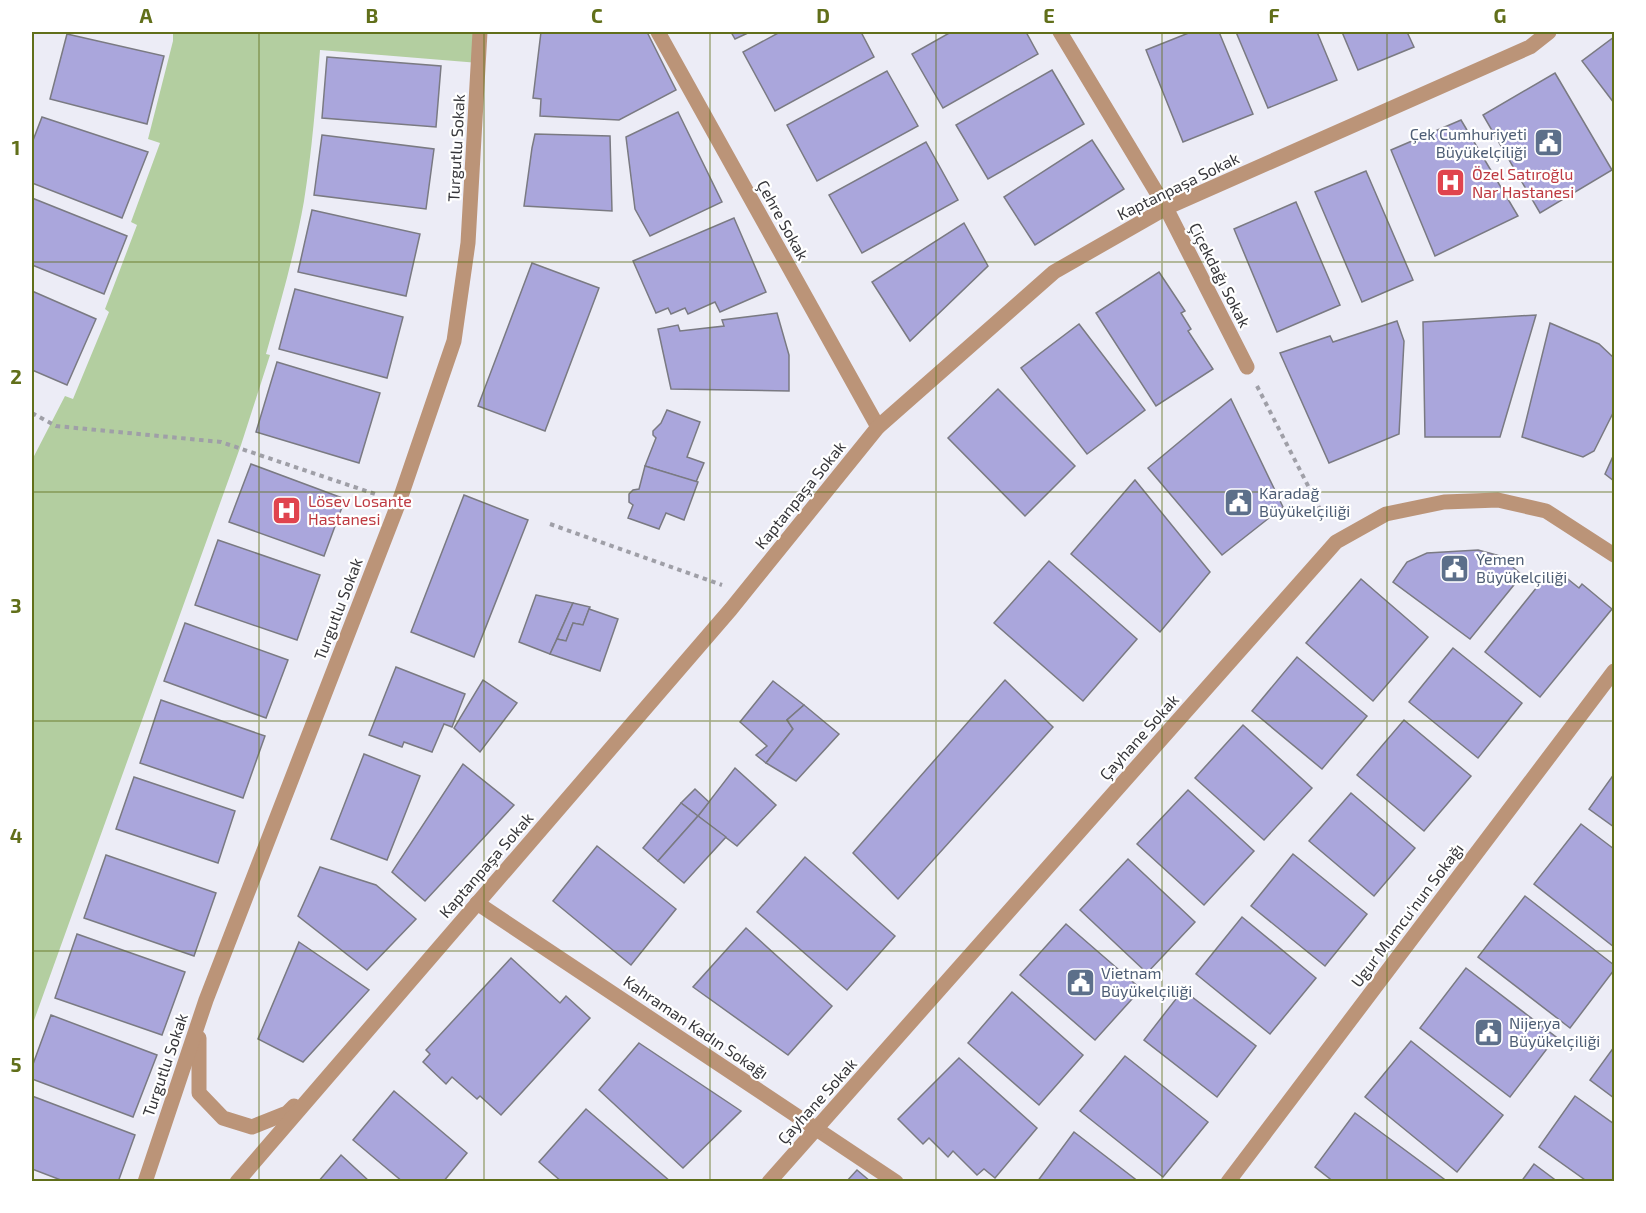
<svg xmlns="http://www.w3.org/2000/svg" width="1646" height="1213" viewBox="0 0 1646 1213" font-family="'Exo 2',sans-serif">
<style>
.green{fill:#b3cea0}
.building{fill:#aaa6dc;stroke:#7a7a82;stroke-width:1.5}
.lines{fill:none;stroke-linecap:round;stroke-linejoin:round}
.path{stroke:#9f9fa7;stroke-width:4;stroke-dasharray:4.5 4.5;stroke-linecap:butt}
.street{stroke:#bb9478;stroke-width:15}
.grid{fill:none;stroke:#616f1a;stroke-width:1.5;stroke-opacity:0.55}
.labels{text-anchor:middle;stroke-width:4.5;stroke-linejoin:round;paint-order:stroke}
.service-label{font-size:16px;fill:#4e5e75;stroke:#fff;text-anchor:start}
.street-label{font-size:16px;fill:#36363a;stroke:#fff}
.health-label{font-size:16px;fill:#be3a42;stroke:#fff;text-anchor:start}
.neatline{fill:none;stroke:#616f1a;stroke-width:2}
.grid-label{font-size:20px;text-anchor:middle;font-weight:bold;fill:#616f1a}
</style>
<rect width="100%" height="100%" fill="#ececf6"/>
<path class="green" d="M173,32H480L479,63L320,50C316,100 312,151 304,201C295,253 280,304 266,354L270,355L241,445L32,1026V460L65,396L73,399L109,312L105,309L137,225L131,222L160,143L148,139L173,41Z"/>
<g class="building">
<polygon points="541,32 647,32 676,90 619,120 540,116 541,99 533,98"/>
<polygon points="731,32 750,32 735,39"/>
<polygon points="780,32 861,32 874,57 775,111 743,52"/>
<polygon points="951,32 1026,32 1038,54 943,108 912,54"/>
<polygon points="1191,32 1219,32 1253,114 1183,142 1146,50"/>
<polygon points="1236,32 1317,32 1337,80 1268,108"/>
<polygon points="1342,32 1407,32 1414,47 1358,70"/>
<polygon points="67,34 164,56 147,124 50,99"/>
<polygon points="1614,37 1614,103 1582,61"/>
<polygon points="327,57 441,66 436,127 322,118"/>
<polygon points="1052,70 1084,124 988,179 956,125"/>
<polygon points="887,71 918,126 817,181 787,125"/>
<polygon points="1555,73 1612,170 1540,213 1483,115"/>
<polygon points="678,112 722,202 650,236 635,209 626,137"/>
<polygon points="42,117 148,152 122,218 32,183 32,143"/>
<polygon points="1461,120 1518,216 1435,256 1391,150"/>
<polygon points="535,134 610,136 612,211 524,206 532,148"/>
<polygon points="322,135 434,149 426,209 314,195"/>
<polygon points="1092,140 1124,189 1035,245 1004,197"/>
<polygon points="926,142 958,200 862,253 829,195"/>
<polygon points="1366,171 1413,280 1362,302 1315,192"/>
<polygon points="32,198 127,236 104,294 32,265"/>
<polygon points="1296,202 1340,305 1277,332 1234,229"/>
<polygon points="312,210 420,234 406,296 298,272"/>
<polygon points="734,218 766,292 720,312 715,302 688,314 685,308 671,314 668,308 656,313 633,261"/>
<polygon points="964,223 988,266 910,341 872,282"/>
<polygon points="532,263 599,288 545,431 478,406"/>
<polygon points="1159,272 1185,311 1181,313 1191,329 1188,331 1213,369 1156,406 1096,313"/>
<polygon points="295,289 403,317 387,378 279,349"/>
<polygon points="32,291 96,319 67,385 32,370"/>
<polygon points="777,313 789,355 789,391 671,389 658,329 678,325 680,331 724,326 722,320"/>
<polygon points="1536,315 1500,437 1425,437 1423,322"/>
<polygon points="1397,321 1404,341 1399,434 1329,463 1280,353 1330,336 1333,342"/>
<polygon points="1550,323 1599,344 1614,358 1614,411 1594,451 1583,457 1522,437"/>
<polygon points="1079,324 1145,410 1087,454 1021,368"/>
<polygon points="277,362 380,393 359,463 256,432"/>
<polygon points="998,389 1075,466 1025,516 948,438"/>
<polygon points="1231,399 1283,507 1222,555 1148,468"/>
<polygon points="667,410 700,422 687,457 704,463 696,482 645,466 656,438 653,435 653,431 661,423"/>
<polygon points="1614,454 1614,481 1605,474"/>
<polygon points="251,464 345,499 324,556 229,522"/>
<polygon points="645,466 698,482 684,520 666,513 659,529 628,518 633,505 629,502 629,494 633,490 639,489"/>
<polygon points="1135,480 1210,572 1160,632 1071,554"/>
<polygon points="464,495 528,520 474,657 411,632"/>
<polygon points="218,540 320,575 297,640 195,605"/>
<polygon points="1478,550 1500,556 1522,575 1470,639 1393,582 1407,562 1427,553"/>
<polygon points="1049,561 1137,639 1083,701 994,623"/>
<polygon points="1549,572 1554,577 1559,572 1579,588 1582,584 1612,609 1540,697 1485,652"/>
<polygon points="1361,579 1428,637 1373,701 1306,643"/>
<polygon points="536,595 573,603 550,654 519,642"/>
<polygon points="573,603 590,607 583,625 573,623 566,641 557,639"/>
<polygon points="589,609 618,619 600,671 550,654 557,639 566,641 573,623 583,625"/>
<polygon points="185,623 288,660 266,718 164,681"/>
<polygon points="1453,648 1522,703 1478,758 1409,702"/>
<polygon points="1297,657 1367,716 1322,769 1252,711"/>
<polygon points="396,667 465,694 452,727 444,724 432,752 404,742 402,747 369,735"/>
<polygon points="483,680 517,703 480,752 454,728"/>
<polygon points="1005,680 1053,727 898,899 853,853"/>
<polygon points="773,681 804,705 787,720 793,729 766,763 756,755 767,746 740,722"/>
<polygon points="161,700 265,736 243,798 140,763"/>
<polygon points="804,705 839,734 796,781 766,763 793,729 787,720"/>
<polygon points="1404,720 1471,776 1424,831 1357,775"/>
<polygon points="1243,725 1312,788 1264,840 1195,778"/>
<polygon points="364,754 420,776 387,860 331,839"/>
<polygon points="463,764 514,805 425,901 392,872"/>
<polygon points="735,768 776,805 737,846 698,816"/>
<polygon points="1614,774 1614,827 1589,809"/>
<polygon points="134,777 235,811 218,863 116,829"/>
<polygon points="695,789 709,802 698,816 681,803"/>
<polygon points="1188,790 1254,851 1204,905 1137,844"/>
<polygon points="1351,793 1415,848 1374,896 1309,841"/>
<polygon points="681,803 698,816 658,861 643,848"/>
<polygon points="698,816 726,837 684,883 658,861"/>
<polygon points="1581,824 1614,849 1614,947 1534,884"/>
<polygon points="597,846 676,909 631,965 553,901"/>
<polygon points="1293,854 1367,914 1325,966 1251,906"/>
<polygon points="106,855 216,893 194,956 84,918"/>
<polygon points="805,857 895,936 847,990 757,912"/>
<polygon points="1128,859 1195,922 1147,973 1080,910"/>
<polygon points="320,867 376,885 416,919 367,970 298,916"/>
<polygon points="1525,896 1614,965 1614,970 1570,1028 1478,957"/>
<polygon points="1242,917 1316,978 1270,1034 1196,974"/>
<polygon points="1066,924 1141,989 1095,1040 1020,975"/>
<polygon points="746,928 832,1006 788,1055 693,987"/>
<polygon points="77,934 185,972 162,1035 55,998"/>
<polygon points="299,942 369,990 303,1062 258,1039"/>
<polygon points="511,958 560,1003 566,996 590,1018 501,1115 480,1096 477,1099 452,1077 446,1084 423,1062 430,1054 426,1050"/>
<polygon points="1466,968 1556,1037 1510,1097 1420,1028"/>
<polygon points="1183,990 1256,1046 1217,1097 1144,1040"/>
<polygon points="1012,992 1083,1055 1039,1105 968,1043"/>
<polygon points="51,1015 157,1055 133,1117 32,1079 32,1067"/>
<polygon points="1411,1041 1503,1115 1457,1172 1365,1097"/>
<polygon points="639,1043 741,1111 683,1168 599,1090"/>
<polygon points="1614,1047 1614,1098 1590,1080"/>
<polygon points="1125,1056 1208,1122 1163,1177 1080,1111"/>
<polygon points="959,1058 1037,1128 995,1178 984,1169 977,1175 953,1151 948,1157 929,1138 923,1144 898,1119"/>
<polygon points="394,1091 467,1153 443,1182 403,1182 353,1140"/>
<polygon points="32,1096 135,1135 118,1182 66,1182 32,1169"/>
<polygon points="1575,1096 1614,1124 1614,1182 1588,1182 1539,1147"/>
<polygon points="586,1109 671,1182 562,1182 539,1162"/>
<polygon points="1355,1113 1448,1182 1334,1182 1315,1167"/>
<polygon points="1074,1132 1139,1182 1037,1182"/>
<polygon points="341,1155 370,1182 318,1182"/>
<polygon points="1534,1164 1558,1182 1521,1182"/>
<polygon points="857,1170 871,1182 846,1182"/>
</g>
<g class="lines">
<g class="path">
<polyline points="1257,386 1326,521"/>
<polyline points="32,413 56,426 221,442 378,495"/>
<polyline points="550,524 722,585"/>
</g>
<g class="street">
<polyline points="658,32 878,427"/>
<polyline points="1060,32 1166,208 1247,367"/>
<polyline points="477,903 896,1182"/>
<polyline points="199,1038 199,1093 223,1118 252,1127 287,1113 294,1106"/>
<polyline points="145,1182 206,1000 399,502 454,341 468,243 480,32"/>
<polyline points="237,1182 731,609 878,427 1054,272 1166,208 1530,47 1549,32"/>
<polyline points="769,1182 1336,542 1386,514 1444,502 1498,500 1546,511 1614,555"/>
<polyline points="1228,1182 1614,671"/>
</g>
</g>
<path class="grid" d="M259,32V1182M484,32V1182M710,32V1182M936,32V1182M1162,32V1182M1387,32V1182M32,262H1614M32,492H1614M32,721H1614M32,951H1614"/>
<defs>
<symbol id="civic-square" viewBox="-11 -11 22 22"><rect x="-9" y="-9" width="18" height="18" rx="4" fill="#5c6f8a" stroke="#fff"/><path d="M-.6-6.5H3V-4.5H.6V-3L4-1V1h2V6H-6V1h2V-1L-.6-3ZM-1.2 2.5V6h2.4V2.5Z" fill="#fff"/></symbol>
<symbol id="hospital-square" viewBox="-11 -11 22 22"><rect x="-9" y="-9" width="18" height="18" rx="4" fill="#e0444e" stroke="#fff"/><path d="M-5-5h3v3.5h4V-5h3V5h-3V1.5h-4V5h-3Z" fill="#fff"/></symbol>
</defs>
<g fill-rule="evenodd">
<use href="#civic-square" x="1532" y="126" width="33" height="33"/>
<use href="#hospital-square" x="1434" y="166" width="33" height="33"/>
<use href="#civic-square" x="1222" y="486" width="33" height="33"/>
<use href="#hospital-square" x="270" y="494" width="33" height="33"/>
<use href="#civic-square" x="1438" y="552" width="33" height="33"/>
<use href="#civic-square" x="1064" y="966" width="33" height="33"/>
<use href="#civic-square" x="1472" y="1016" width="33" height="33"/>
</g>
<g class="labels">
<g class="service-label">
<text x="1527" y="140" text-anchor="end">Çek Cumhuriyeti<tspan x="1527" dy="18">Büyükelçiliği</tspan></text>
<text x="1259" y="499">Karadağ<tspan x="1259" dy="18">Büyükelçiliği</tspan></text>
<text x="1476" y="565">Yemen<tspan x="1476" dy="18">Büyükelçiliği</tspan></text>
<text x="1101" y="979">Vietnam<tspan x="1101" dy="18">Büyükelçiliği</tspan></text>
<text x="1509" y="1029">Nijerya<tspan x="1509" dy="18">Büyükelçiliği</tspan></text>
</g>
<g class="street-label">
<text transform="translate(456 148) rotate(-87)" y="6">Turgutlu Sokak</text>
<text transform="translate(1178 186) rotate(-26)" y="6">Kaptanpaşa Sokak</text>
<text transform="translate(783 220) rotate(61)" y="6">Çehre Sokak</text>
<text transform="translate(1220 275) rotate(63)" y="6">Çiçekdağı Sokak</text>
<text transform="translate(800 495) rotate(-51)" y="6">Kaptanpaşa Sokak</text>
<text transform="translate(338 609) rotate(-69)" y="6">Turgutlu Sokak</text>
<text transform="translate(1139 737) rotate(-48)" y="6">Çayhane Sokak</text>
<text transform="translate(486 865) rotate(-49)" y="6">Kaptanpaşa Sokak</text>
<text transform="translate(1407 915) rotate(-53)" y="6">Ugur Mumcu'nun Sokağı</text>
<text transform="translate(696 1027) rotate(34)" y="6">Kahraman Kadın Sokağı</text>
<text transform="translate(165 1065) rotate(-71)" y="6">Turgutlu Sokak</text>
<text transform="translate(817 1101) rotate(-48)" y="6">Çayhane Sokak</text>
</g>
<g class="health-label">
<text x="1472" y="180">Özel Satıroğlu<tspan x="1472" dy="18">Nar Hastanesi</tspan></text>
<text x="308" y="507">Lösev Losante<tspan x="308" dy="18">Hastanesi</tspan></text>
</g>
</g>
<rect width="1646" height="1213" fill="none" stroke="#ffffff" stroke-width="66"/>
<rect x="33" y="33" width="1580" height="1147" class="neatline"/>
<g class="grid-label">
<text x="146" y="23">A</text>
<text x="372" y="23">B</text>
<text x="597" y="23">C</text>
<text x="823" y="23">D</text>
<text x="1049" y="23">E</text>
<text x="1274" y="23">F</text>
<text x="1500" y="23">G</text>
<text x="16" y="155">1</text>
<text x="16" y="384">2</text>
<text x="16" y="613">3</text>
<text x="16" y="843">4</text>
<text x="16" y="1072">5</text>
</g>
</svg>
